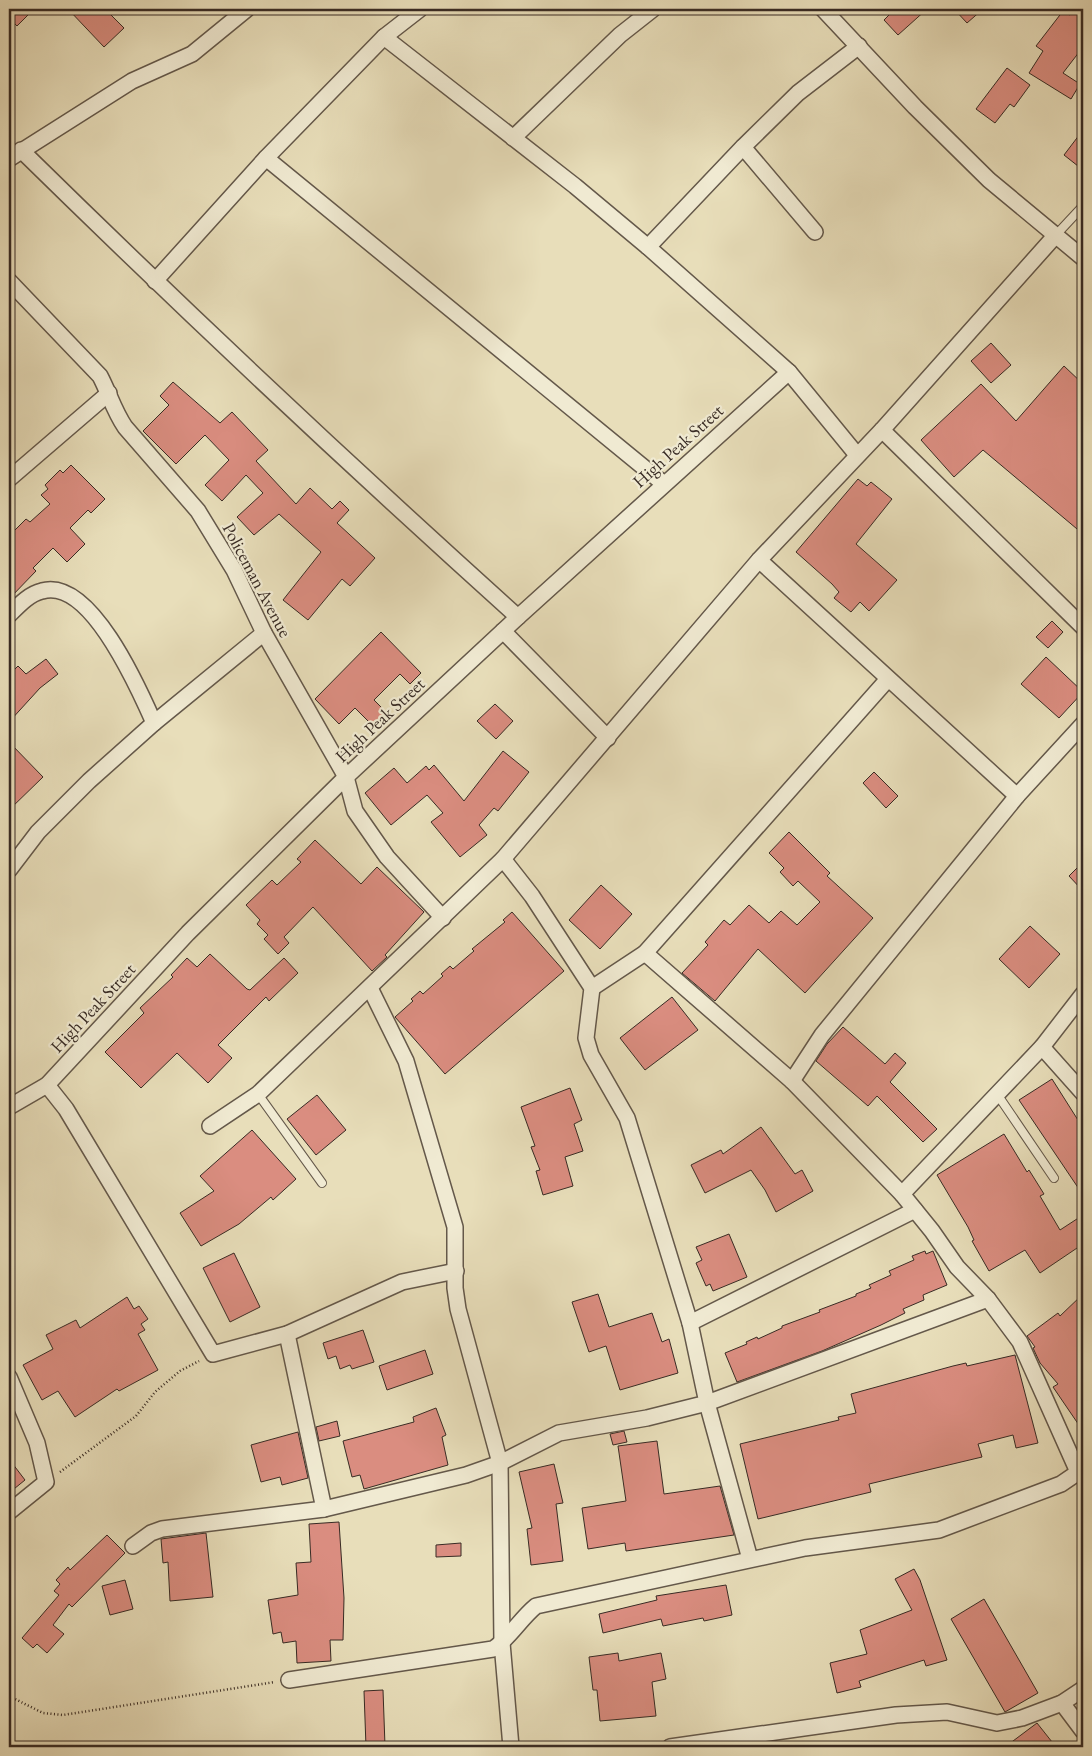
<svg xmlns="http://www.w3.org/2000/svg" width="1092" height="1756" viewBox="0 0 1092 1756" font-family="'EB Garamond',serif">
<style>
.building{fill:#da8d80;stroke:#382b24}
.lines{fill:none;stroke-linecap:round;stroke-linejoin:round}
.lane-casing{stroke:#64584a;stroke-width:10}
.street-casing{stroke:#64584a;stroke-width:18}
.path{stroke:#382b24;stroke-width:2.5;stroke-dasharray:1 2.5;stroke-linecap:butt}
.lane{stroke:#f0ead2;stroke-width:8}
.street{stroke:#f0ead2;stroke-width:15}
.labels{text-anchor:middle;stroke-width:4.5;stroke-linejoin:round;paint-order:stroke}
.street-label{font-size:18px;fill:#382b24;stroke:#f0ead2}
</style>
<rect width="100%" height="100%" fill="#e8deba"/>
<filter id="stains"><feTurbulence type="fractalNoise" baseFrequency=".004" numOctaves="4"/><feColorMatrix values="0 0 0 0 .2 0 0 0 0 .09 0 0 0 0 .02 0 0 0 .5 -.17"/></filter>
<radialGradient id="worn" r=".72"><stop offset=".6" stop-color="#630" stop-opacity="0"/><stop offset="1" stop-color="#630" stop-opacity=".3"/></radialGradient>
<g class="building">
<polygon points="9,9 34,9 17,26 9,18"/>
<polygon points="68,9 105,9 124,28 104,47"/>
<polygon points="895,9 927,9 898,35 884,20"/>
<polygon points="954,9 983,9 967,23"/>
<polygon points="1075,9 1083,9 1083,47 1063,73 1080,84 1071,99 1029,73 1043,51 1036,46 1063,11 1070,15"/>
<polygon points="1007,68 1030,85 1014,107 1010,104 995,123 976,109"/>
<polygon points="1083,130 1083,170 1064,155"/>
<polygon points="991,343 1011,365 991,383 971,361"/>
<polygon points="1064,366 1083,384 1083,534 983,450 954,477 921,440 981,384 1016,421"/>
<polygon points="173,382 220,423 232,412 268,450 256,461 296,504 310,488 332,509 340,501 349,510 337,523 375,558 350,586 342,579 308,620 283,600 321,552 279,514 254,535 237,517 263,493 246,475 222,501 205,485 229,460 205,435 176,464 143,431 169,405 160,396"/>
<polygon points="71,465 105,499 91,513 88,510 70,528 85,544 67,562 53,548 33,568 36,571 9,599 9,540 14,535 12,533 26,519 30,522 50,504 41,495 48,489 45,485 60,470 63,473"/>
<polygon points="858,479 867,486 871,482 892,499 856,544 897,580 869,611 860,602 851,612 834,598 839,592 832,584 796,552"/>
<polygon points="1052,621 1063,632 1048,648 1036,637"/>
<polygon points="381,632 421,673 410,684 400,674 374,700 387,713 373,726 355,708 339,724 315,699"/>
<polygon points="1046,657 1083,692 1059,718 1021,684"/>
<polygon points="46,659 58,674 40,688 9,722 9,675 18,666 26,674"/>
<polygon points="495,704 513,721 496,739 477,721"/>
<polygon points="9,742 43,777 9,810"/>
<polygon points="503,751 529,772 498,811 494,808 479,825 487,835 460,857 431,822 443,813 427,795 391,825 365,793 394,768 407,783 426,766 429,770 434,765 464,801"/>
<polygon points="874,772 898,796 886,808 863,783"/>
<polygon points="789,832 830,873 827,876 873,918 805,993 758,949 715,1001 682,973 708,945 705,942 724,920 730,925 749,905 769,923 781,911 797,925 820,902 798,881 793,886 780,872 784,868 769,853"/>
<polygon points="315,840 361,884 377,867 424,912 385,955 387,957 372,971 313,907 284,937 289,943 278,954 264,939 268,935 257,924 260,920 246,905 272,880 277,885 301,862 297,859"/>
<polygon points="1083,862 1083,891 1069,876"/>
<polygon points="601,885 632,914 600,949 569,920"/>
<polygon points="512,912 564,971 445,1074 395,1017 413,1001 411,999 420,991 423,994 443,976 441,974 450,966 453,969 474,951 472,949 505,922 503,920"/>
<polygon points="1030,926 1060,954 1029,988 999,959"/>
<polygon points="210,954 247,989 250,990 284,958 298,973 269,1001 266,997 218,1045 232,1058 208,1083 177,1053 141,1088 105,1052 144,1013 140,1008 173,977 171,975 187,958 197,967"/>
<polygon points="672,997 698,1030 645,1070 620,1038"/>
<polygon points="843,1027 885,1064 895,1053 906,1063 890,1082 937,1129 923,1142 877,1096 868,1106 816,1061 827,1044"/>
<polygon points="1052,1079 1083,1128 1083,1195 1019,1100"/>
<polygon points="570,1088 582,1120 574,1124 583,1151 565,1157 573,1186 543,1195 536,1171 540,1170 531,1147 535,1146 521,1107"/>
<polygon points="317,1095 346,1130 316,1155 287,1119"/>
<polygon points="761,1127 795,1174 802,1170 813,1191 776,1212 765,1190 751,1170 705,1193 691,1165 721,1150 723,1154"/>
<polygon points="252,1130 296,1179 273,1200 271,1197 239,1224 201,1246 180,1213 214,1191 200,1176"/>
<polygon points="1004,1134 1027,1172 1029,1170 1044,1194 1040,1196 1060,1230 1083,1215 1083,1244 1040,1273 1025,1250 989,1271 972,1241 974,1240 968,1227 937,1175"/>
<polygon points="729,1234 747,1277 713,1291 710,1284 706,1286 696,1263 702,1260 696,1247"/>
<polygon points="925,1251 926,1254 933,1251 947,1285 923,1295 924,1300 903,1309 905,1313 881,1325 822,1351 737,1382 725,1353 747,1344 746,1342 757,1337 758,1339 782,1328 782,1326 820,1312 819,1310 856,1296 856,1294 871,1288 869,1285 891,1275 889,1271 914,1260 912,1256"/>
<polygon points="234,1253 260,1307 230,1322 203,1268"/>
<polygon points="598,1294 609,1327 652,1313 662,1342 669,1339 678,1373 620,1390 606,1346 589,1352 572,1302"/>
<polygon points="1083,1294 1083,1431 1053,1387 1058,1384 1040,1363 1033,1348 1035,1347 1027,1336 1058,1313 1060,1316"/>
<polygon points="127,1297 134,1309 139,1306 148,1319 141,1324 145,1330 138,1334 158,1370 119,1391 117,1389 75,1417 58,1391 42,1400 23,1365 53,1349 46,1335 76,1320 80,1328"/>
<polygon points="363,1330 374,1362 352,1369 350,1365 340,1369 336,1356 328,1359 323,1343"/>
<polygon points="425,1350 433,1374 387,1390 379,1366"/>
<polygon points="1015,1355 1038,1443 1016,1448 1013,1435 978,1444 982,1457 869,1484 871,1492 758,1519 740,1444 839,1420 838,1417 856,1413 851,1394 953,1366 966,1363 967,1366"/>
<polygon points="436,1408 446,1435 442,1437 448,1465 364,1489 360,1475 352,1477 343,1441 414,1422 413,1417"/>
<polygon points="337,1421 340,1436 319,1441 316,1427"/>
<polygon points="624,1431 627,1442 613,1445 610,1434"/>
<polygon points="298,1432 308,1478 282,1485 280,1477 261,1482 251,1445"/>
<polygon points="657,1441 664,1494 720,1486 734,1535 626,1551 625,1543 588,1549 582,1508 626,1501 618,1446"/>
<polygon points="9,1459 25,1480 9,1493"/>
<polygon points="554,1464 563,1503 556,1504 563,1561 531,1565 527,1529 532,1528 519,1472"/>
<polygon points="339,1522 344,1598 343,1640 330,1640 331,1661 297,1663 296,1641 283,1643 281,1632 273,1634 268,1600 298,1595 296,1563 311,1562 309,1524"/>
<polygon points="206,1533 213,1597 170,1601 168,1562 163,1563 161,1539"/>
<polygon points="107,1535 125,1553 72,1607 69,1604 53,1625 64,1634 47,1653 37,1644 33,1648 22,1638 59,1595 54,1591 60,1584 56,1580 68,1567 70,1570"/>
<polygon points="461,1543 461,1556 436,1557 436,1545"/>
<polygon points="914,1569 920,1580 947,1660 926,1666 924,1660 859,1681 861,1687 837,1693 830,1663 867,1654 860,1630 912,1610 895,1579"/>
<polygon points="125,1580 133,1609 110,1615 102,1586"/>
<polygon points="726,1585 732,1615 704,1621 703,1618 663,1626 661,1619 603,1633 599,1614 657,1600 656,1596"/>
<polygon points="984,1599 1038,1693 1005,1712 951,1619"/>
<polygon points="618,1653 619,1661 661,1653 666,1679 652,1682 656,1716 600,1721 597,1690 593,1690 589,1657"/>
<polygon points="383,1690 385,1746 366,1747 364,1691"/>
<polygon points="1037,1723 1056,1747 1005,1747"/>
</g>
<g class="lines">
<defs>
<g id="lane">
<polyline points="1055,236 1083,206"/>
<polyline points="258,1094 322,1183"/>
<polyline points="997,1094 1054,1178"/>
</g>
<g id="street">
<polyline points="823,9 915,107 989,180 1083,258"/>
<polyline points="384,37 575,186 648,247 789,372 857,455"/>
<polyline points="513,138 620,35 653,9"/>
<polyline points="743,147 815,232"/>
<path d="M21,150C183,309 349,465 518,617"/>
<polyline points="266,158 664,484"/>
<polyline points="9,159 132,81 192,54 247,9"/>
<polyline points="648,247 743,147 798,93 859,46"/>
<path d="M9,281L100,376C109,393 114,411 125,427L198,511L234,570L264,633L346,777L355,811L387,857L443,918"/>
<polyline points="155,281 266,158 384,37 420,9"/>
<polyline points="882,430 1083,627"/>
<polyline points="9,479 109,393"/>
<polyline points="759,560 1017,796"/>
<path d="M9,615C19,605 29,594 42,591C90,577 139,689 154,723L89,781L38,832L9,870"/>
<polyline points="503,631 608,738"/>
<polyline points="154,723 264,633"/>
<polyline points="645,953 792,1081 822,1035 1017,796 1083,724"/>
<polyline points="370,988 406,1061 455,1227 455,1288 458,1309 500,1463 502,1643 511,1747"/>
<polyline points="592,988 645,953 888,679"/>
<polyline points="1042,1047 1083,1093"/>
<polyline points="792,1081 902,1194 932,1231 957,1267 988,1299 1020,1342 1078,1472"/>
<polyline points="47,1085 66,1109 213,1354 287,1334 402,1282 456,1271"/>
<polyline points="9,1107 47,1085 188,933 346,777 518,617 789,372"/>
<polyline points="210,1126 258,1094 503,859 759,560 882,430 1055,236"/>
<polyline points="902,1194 1042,1047 1083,994"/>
<polyline points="690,1323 915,1210"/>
<polyline points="287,1334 324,1509"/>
<polyline points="9,1377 37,1443 46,1482 9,1512"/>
<polyline points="133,1546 151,1533 162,1529 324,1509 466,1475 500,1463 559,1433 647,1418 707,1403 690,1323 627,1118 591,1055 586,1038 592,988 532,896 503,859"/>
<polyline points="750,1559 707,1403 988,1299"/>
<path d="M289,1680L493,1649C510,1638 520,1619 536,1606L805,1548L939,1530L1061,1484L1083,1469"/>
<polyline points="1062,1703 1083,1731"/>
<polyline points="670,1747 896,1715 947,1712 997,1723 1022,1718 1062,1703 1083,1689"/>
</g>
</defs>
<use href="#lane" class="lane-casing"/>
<use href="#street" class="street-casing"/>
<g class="path">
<polyline points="60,1472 136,1416 155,1392 180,1371 199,1361"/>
<polyline points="9,1696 43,1713 63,1715 275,1682"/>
</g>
<use href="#lane" class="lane"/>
<use href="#street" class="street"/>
</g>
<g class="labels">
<g class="street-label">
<text transform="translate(678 446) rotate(-42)" y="6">High Peak Street</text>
<text transform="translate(257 580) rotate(62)" y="6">Policeman Avenue</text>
<text transform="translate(380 720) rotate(-43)" y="6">High Peak Street</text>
<text transform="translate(93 1008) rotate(-47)" y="6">High Peak Street</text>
</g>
</g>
<rect width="1092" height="1756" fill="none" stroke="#e8deba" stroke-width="30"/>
<rect x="10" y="10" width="1072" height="1736" fill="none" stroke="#382b24" stroke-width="2.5"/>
<rect x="15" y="15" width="1062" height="1726" fill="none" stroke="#382b24"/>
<rect width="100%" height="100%" filter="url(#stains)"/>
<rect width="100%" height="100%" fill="url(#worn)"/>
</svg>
